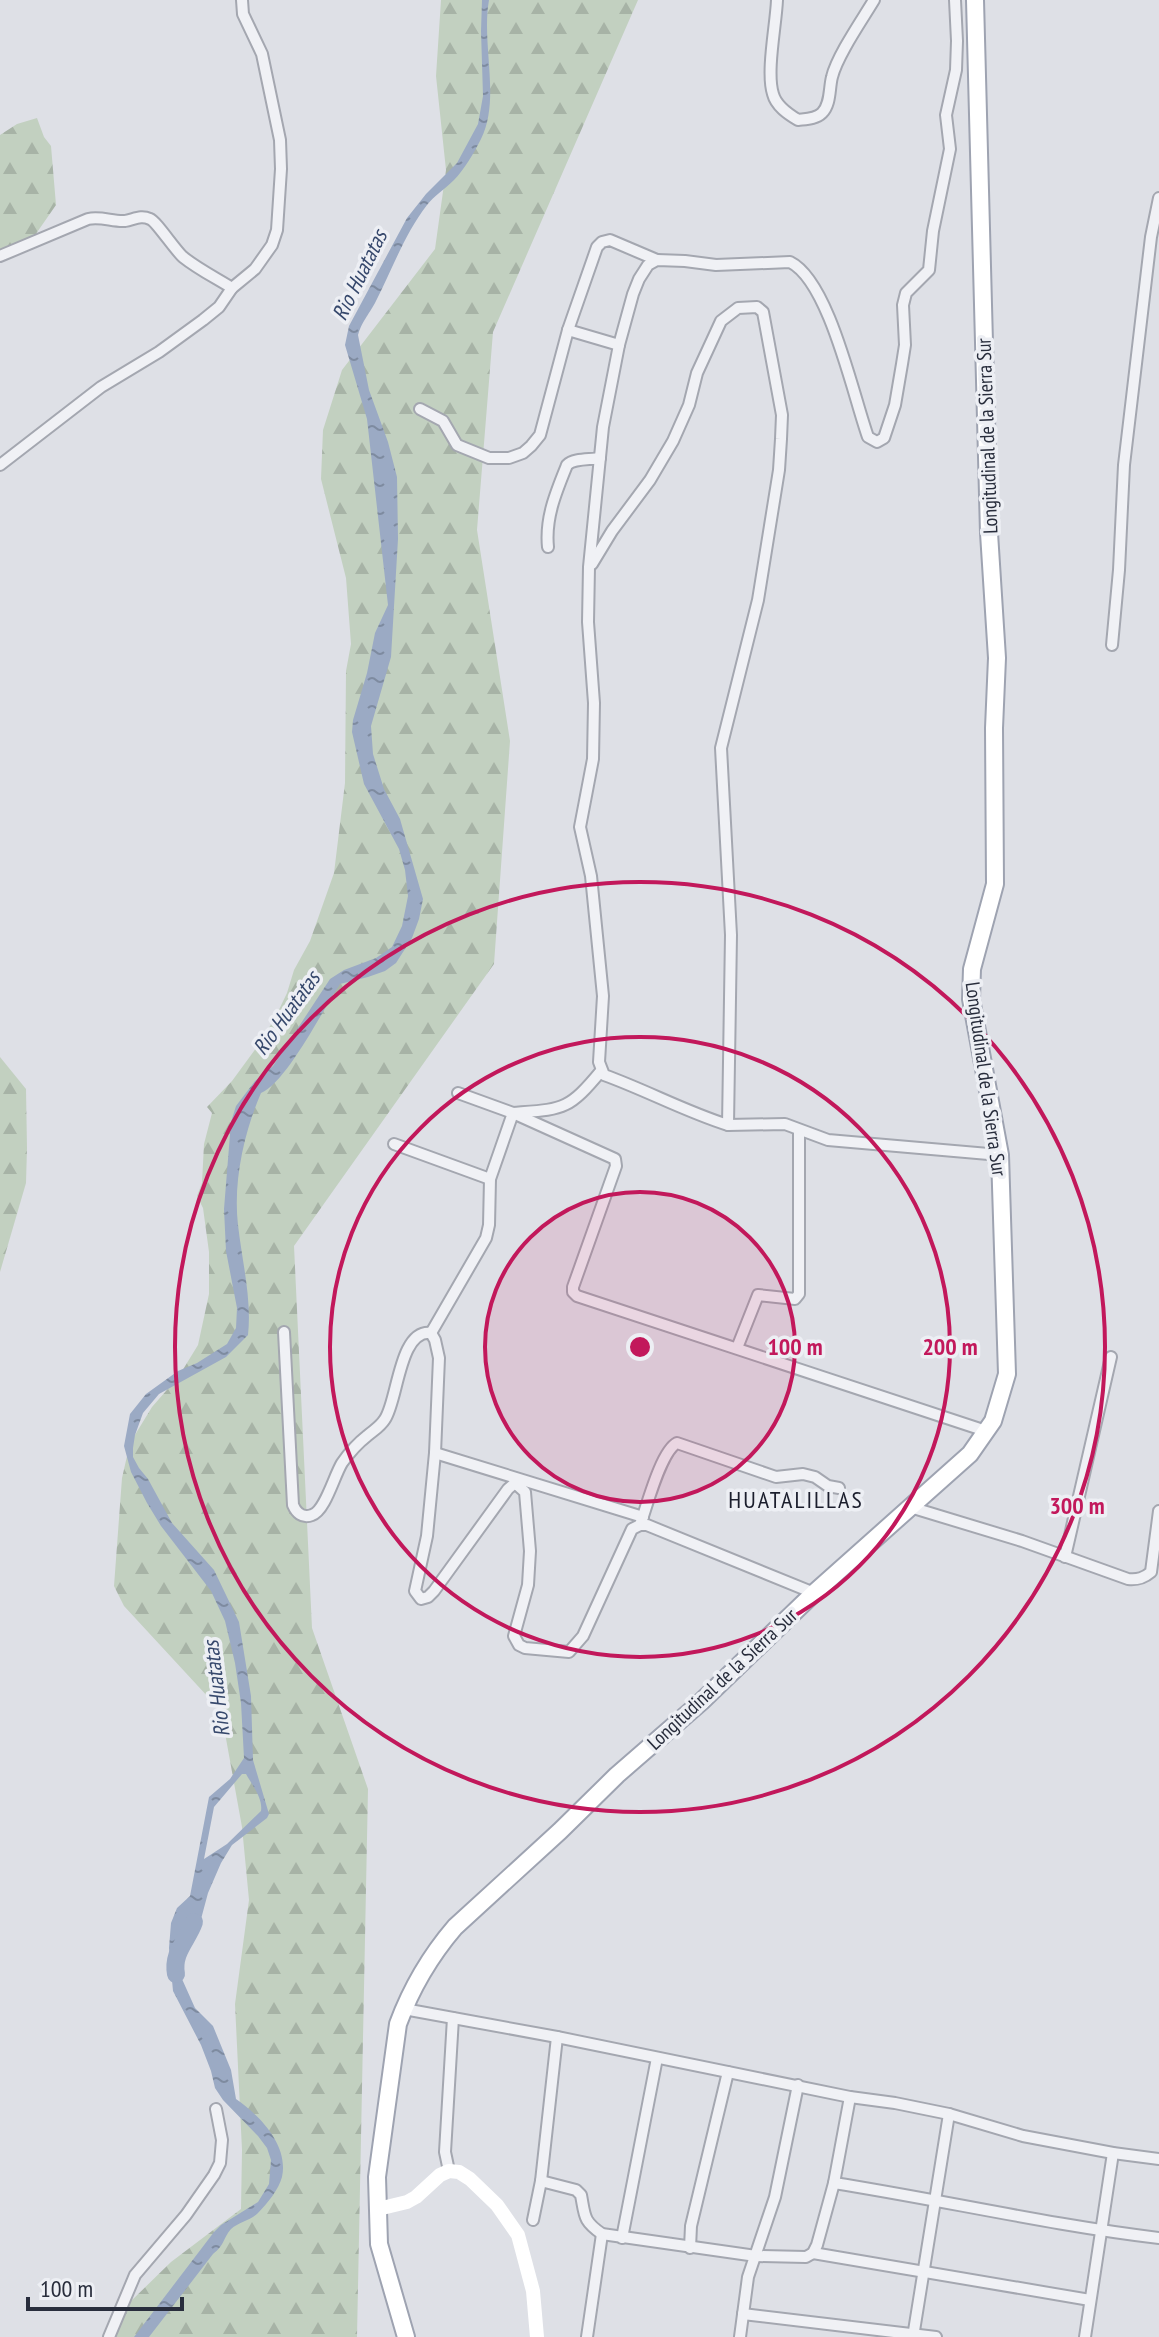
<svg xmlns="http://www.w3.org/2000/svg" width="1159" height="2337" viewBox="0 0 1159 2337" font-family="'PT Sans Narrow',sans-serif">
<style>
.forest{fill:url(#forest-firs)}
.water{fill:url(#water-ripples);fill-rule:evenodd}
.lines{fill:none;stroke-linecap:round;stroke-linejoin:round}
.river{stroke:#9baac4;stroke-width:18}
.minor-casing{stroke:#a4a7b0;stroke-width:14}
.primary-casing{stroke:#9ea3b1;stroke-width:20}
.minor{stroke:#f0f1f5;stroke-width:10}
.secondary{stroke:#fff;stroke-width:14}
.primary{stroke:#fff;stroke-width:16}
.ring{fill:none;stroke:#c2185b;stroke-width:4}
.labels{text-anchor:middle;stroke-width:7;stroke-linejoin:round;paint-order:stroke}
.street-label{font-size:20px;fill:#282d3c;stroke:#edeff4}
.water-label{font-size:22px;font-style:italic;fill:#36486c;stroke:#edeff4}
.quarter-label{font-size:24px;letter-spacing:2px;fill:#1b1e2d;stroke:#edeff4}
.centre{fill:#c2185b;stroke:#edeff4;stroke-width:4}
.ring-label{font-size:24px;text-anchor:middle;font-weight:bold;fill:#c2185b;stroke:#edeff4;stroke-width:7;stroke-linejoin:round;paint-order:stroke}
</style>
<defs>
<pattern id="forest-firs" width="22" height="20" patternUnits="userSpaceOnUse" patternTransform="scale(2)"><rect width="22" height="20" fill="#c2d0c0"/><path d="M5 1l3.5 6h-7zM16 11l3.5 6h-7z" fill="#a7b3a6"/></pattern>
<pattern id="water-ripples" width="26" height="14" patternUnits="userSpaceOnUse" patternTransform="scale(2)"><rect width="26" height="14" fill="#9baac4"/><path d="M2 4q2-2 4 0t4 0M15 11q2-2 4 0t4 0" fill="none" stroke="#7e8ba0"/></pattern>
</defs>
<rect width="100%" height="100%" fill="#dee0e6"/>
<g class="forest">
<polygon points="441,0 638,0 493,332 477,530 510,741 494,964 294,1246 312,1628 368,1789 357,2337 113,2337 129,2303 171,2262 241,2209 242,2150 235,2004 249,1900 242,1827 221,1711 124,1606 114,1586 122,1478 130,1443 152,1407 179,1376 198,1345 209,1294 209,1252 203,1208 197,1196 202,1183 204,1144 212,1113 207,1107 232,1081 257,1047 275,1018 287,993 294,970 310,941 334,873 345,783 346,671 351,644 346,578 321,479 323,430 342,370 435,249 446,170 436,76"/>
<polygon points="37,118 44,137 51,146 56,205 31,241 0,256 0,135 17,124"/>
<polygon points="0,1057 26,1089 27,1148 26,1183 0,1272"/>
</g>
<path class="water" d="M482,0H489C481,44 501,99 481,139C474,153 464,170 454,180C445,189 434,196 427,205C404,235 392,270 375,303C369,314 361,323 358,335L369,390L388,442L397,477L398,539L391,657L371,726L373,754L384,789L400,819L423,899L419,919L412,938L396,963L385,971L368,977L340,984C323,1009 287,1082 261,1093C244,1132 233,1182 238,1225C242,1261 252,1299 248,1335L226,1357L159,1394L143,1413L135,1435L133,1448V1457L139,1468L148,1479L172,1523L214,1570L239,1622L251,1696L253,1760L269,1814L267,1818L232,1845L221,1863L208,1893L197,1934L193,1940H181L179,1943V1958L182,1979L195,2008L213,2026L231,2070L236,2099C259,2115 289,2145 282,2177C279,2189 267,2204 258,2213C250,2221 239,2222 231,2229C223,2238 225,2245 213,2254L149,2337H134L214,2232L221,2225L258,2202L269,2184L271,2160L267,2148L258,2136L223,2100L215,2088L211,2071L201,2045L173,1991L169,1948L171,1923L177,1908L190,1896L209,1797L230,1779L244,1758L241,1703L235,1663L225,1621L211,1591L161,1526L147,1503L131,1472L124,1446L130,1414L146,1394L178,1371L197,1363L227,1344L236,1328L237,1308L226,1251L224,1209L231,1122L236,1106L255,1081L273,1066L330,979L344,970L376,958L392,947L402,926L408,896L405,870L399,849L364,784L352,732L353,720L367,673L375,633L388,605L367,419L345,345L349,326L407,218L426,194L457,163L478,124L483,96L481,31ZM242,1774H246C252,1785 263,1798 261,1811L227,1844L204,1859L214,1807Z"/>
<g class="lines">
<path class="river" d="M176,1974C172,1952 188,1940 194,1922"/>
<defs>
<g id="minor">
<path d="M777,0C776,25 766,72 773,94C776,106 788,114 798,120C806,119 816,119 822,113C831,104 829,88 832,77C837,56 862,20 874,0"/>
<path d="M0,256L88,219C101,216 113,222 125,221C135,219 141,215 150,219C156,221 175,250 183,257C198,269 216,278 232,288"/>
<polyline points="568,330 619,345"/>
<polyline points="420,409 443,421 457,445 489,458 509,458 523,453 531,446 540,435 568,330 597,247 602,242 610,240 657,260"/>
<polyline points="0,465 101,387 159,352 203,320 219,307 232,288 255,269 272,245 277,230 281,169 280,140 262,54 243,14 242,0"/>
<path d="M548,547C545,518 556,492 567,465C574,458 590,460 600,458"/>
<polyline points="592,564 612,531 650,480 673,441 689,405 697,373 721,321 738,308 757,307 763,312 782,415 781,439 779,470 758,600 721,748 731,935 728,1125 785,1124 828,1140 1000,1155"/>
<polyline points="1112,645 1119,570 1124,465 1151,237 1159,198"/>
<polyline points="458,1093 513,1113 615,1159 616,1166 573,1287 573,1292 577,1296 986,1431"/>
<path d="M728,1125C686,1112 646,1090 604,1075L599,1062L603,996L591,876L580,827L593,759L594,703L588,622L589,567L603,427L619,345L633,294L639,279L648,265L657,260L685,261L716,265L790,262C829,281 853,395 868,437L877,442L884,438L895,405L902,364L905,345L903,305L906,293L929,270L933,231L950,149L946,115L956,70L957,41L955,0"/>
<polyline points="394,1144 490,1179"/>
<path d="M284,1332L293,1505C296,1512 302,1519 312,1515C325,1511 334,1476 342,1463C349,1453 358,1443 367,1436C374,1430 380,1427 385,1419C398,1400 399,1329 431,1333L435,1340L439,1358L435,1453L427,1536L415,1591L421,1599L428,1597L434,1591L508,1489L515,1483L525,1492L530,1551L528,1585L514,1636L519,1645L525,1648L569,1652L583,1636L632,1529L640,1525H647L814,1593"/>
<path d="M431,1333L486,1238L489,1225L490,1179L513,1113C563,1109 568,1111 601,1071"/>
<polyline points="737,1348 758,1295 795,1299 799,1294 799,1130"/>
<polyline points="435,1453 643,1517"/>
<path d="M910,1507L1022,1541L1128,1579C1138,1580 1144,1578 1151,1572L1159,1511"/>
<path d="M640,1525C647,1506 661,1451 677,1443L776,1477L803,1474L815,1477L828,1486L839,1488"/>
<polyline points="1065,1557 1111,1357"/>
<polyline points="404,2009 557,2037 850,2097 895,2103 949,2114 1023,2136 1113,2153 1159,2159"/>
<polyline points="449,2171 445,2152 453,2018"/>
<polyline points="541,2181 557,2037"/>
<path d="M834,2183C942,2200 1050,2225 1159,2238"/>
<path d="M533,2220L541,2181L576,2190L581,2195C585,2216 583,2221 602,2234L756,2256L806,2257L813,2253L817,2245L834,2183L850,2097"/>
<polyline points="622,2238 657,2058"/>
<polyline points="690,2248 691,2226 728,2072"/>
<polyline points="813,2253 1090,2300"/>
<polyline points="743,2314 936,2337"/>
<polyline points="109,2337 135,2275 186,2215 214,2175 220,2163 222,2140 216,2109"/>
<polyline points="587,2337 602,2234"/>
<polyline points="740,2337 748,2277 775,2197 798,2085"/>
<polyline points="913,2337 949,2114"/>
<polyline points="1085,2337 1113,2153"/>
</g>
<path id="primary" d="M406,2337L379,2244L377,2177L398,2024C411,1989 431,1955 455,1927L560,1831L617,1775L701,1702L814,1593L970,1454L993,1421L1007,1374L1000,1155L971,999L972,969L995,884L994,728L997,658L989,533L975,0"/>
</defs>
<use href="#minor" class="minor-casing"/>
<use href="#primary" class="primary-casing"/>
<use href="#minor" class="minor"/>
<polyline class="secondary" points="378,2209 407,2202 416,2197 440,2175 449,2171 459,2172 470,2179 497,2205 518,2235 533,2291 537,2337"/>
<use href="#primary" class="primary"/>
</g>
<circle cx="640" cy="1347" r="155" fill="#c2185b" fill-opacity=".12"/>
<g class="ring">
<circle cx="640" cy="1347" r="155"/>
<circle cx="640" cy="1347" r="310"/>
<circle cx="640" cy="1347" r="465"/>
</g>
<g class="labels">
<g class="street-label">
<text transform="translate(987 436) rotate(-92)" y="7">Longitudinal de la Sierra Sur</text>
<text transform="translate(986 1079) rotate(82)" y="7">Longitudinal de la Sierra Sur</text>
<text transform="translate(722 1679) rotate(-43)" y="7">Longitudinal de la Sierra Sur</text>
</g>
<g class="water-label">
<text transform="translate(359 275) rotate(-64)" y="8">Rio Huatatas</text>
<text transform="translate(286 1013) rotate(-54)" y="8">Rio Huatatas</text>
<text transform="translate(216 1689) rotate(-97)" y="8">Rio Huatatas</text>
</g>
<g class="quarter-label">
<text x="796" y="1508">HUATALILLAS</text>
</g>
</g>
<circle cx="640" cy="1347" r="12" class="centre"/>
<g class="ring-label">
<text x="795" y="1355">100 m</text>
<text x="950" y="1355">200 m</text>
<text x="1077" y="1514">300 m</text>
</g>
<path d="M28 2297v12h154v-12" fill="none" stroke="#282d3c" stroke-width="4"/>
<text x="40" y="2297" font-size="24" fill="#282d3c" stroke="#edeff4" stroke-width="6" paint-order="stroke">100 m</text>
</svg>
